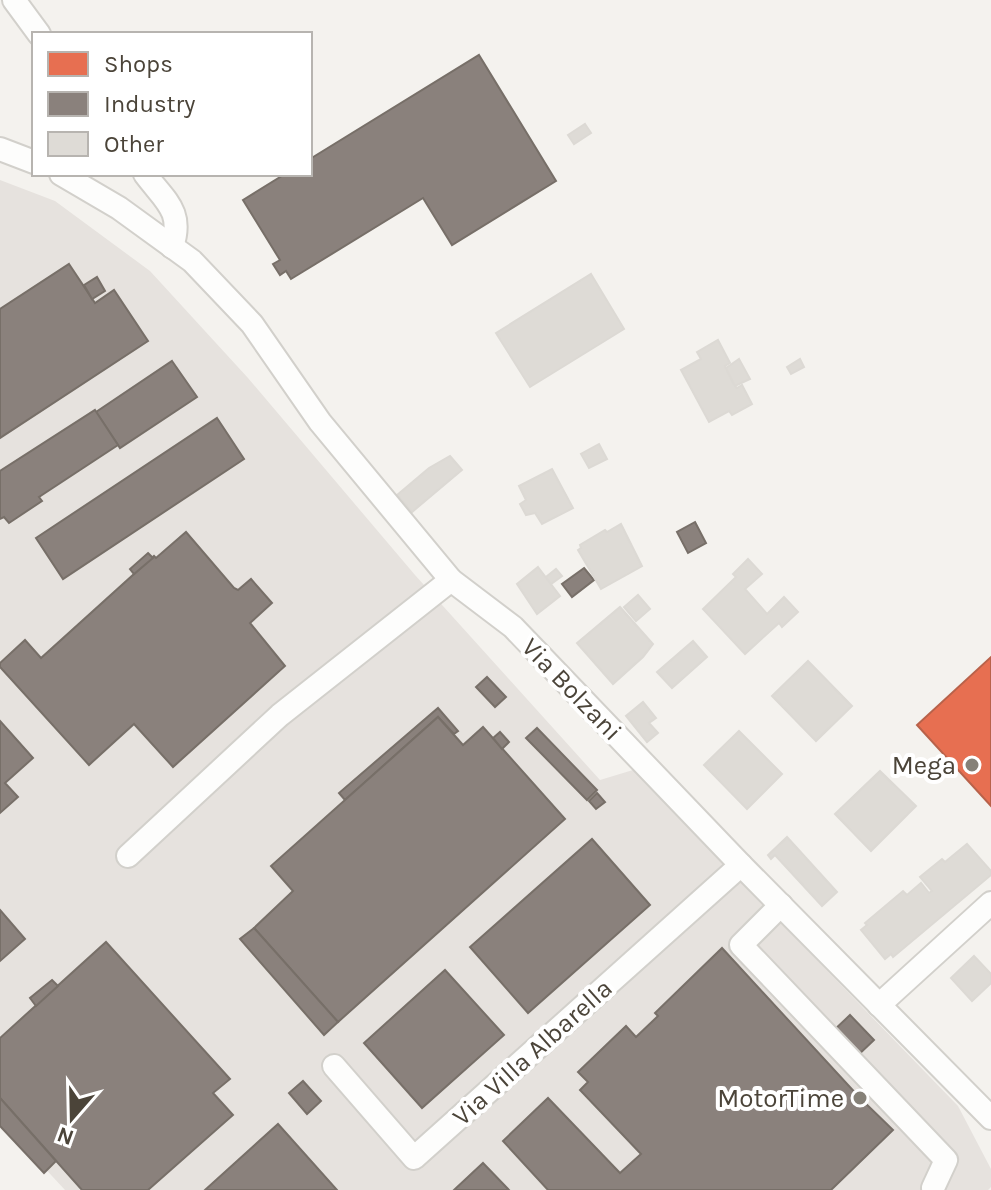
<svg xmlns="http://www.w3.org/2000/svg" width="991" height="1190" viewBox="0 0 991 1190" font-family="Karla,sans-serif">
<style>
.industrial{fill:#e6e2de}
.shops{fill:#e76f51;stroke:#b8624a;stroke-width:2}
.industry{fill:#8a817c;stroke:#776f68;stroke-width:2}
.building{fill:#dedbd6;stroke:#dcd9d4;stroke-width:2}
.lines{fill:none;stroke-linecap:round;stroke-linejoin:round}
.minor-casing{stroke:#d2d0cb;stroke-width:26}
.minor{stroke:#fdfdfc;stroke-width:22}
.poi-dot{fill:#868178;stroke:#fff;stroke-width:3}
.labels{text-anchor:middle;stroke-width:8;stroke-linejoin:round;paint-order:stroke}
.street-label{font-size:26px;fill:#4b4439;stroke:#fff}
.poi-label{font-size:26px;fill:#4b4439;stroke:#fff;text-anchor:end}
</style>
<rect width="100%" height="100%" fill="#f4f2ee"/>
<polygon class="industrial" points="0,180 55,201 150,271 248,378 415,575 600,780 633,770 958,1106 991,1169 991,1187 988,1190 65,1190 0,1120"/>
<polygon class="shops" points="991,657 991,806 917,725"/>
<g class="industry">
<polygon points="479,55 556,181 452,245 423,198 291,279 286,271 280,275 273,264 280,260 243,200 285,174 310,174 310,159"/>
<polygon points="69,264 95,303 114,290 148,341 0,438 0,309"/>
<polygon points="97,277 105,291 92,299 84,285"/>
<polygon points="172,361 197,397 120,448 96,412"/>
<polygon points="95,410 118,445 39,497 42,501 9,523 4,517 0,519 0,471"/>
<polygon points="217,418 244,459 63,579 36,538"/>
<polygon points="695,522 706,543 688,553 677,532"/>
<polygon points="186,532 234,588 238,590 251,579 272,603 250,623 285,666 173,767 134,724 89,765 0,667 0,663 25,640 41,658 154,556 156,558"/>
<polygon points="148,553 153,558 134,574 130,569"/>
<polygon points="584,568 594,580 572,597 562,584"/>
<polygon points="487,677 506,697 495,707 476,687"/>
<polygon points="438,708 458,731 454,734 438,717 345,800 339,793"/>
<polygon points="438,717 463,745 483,727 565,819 338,1022 254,928 293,891 271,866"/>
<polygon points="0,721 33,758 5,783 18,797 0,813"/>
<polygon points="537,728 597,790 587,800 526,738"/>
<polygon points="500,732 509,742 502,749 493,738"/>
<polygon points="597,793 605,802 596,809 589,801"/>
<polygon points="592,839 650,905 528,1013 470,947"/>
<polygon points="0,910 25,939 0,961"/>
<polygon points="254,928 338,1022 324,1035 240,939"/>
<polygon points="106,942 230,1079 213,1093 233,1115 148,1190 82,1190 0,1098 0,1038"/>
<polygon points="722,948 860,1098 893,1130 831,1190 548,1190 503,1141 548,1098 620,1173 641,1154 580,1090 588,1082 578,1072 626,1026 636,1037 658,1016 655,1013"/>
<polygon points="445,970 504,1035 422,1108 364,1043"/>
<polygon points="52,980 58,986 36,1006 30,998"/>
<polygon points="850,1015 874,1040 856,1057 832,1032"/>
<polygon points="303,1081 321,1101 307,1114 289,1093"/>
<polygon points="0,1098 56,1161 44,1173 0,1126"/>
<polygon points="278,1124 337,1190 205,1190"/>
<polygon points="483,1163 509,1190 454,1190"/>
</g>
<g class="building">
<polygon points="585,124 591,133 574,144 568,135"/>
<polygon points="591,274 624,329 530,387 496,333"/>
<polygon points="718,340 730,363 725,366 735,386 737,388 742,385 752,404 732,415 729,411 709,422 681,370 701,359 697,352"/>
<polygon points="739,359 750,379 735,386 726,368"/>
<polygon points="800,359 804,367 791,374 787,367"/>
<polygon points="599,444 607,459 589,468 581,454"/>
<polygon points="450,456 462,470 412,512 397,495 429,468"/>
<polygon points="552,469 573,508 542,524 535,513 526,515 520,504 526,500 519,486"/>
<polygon points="621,524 642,566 601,589 578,550 581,548 580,545 605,530 607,532"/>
<polygon points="748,559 762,574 745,589 767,614 784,597 798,612 782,627 779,623 745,654 703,609 736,577 733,574"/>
<polygon points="538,567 560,596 537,614 517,584"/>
<polygon points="556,569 562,576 551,584 546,577"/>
<polygon points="638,595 650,609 636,621 624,607"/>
<polygon points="620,607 653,644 643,657 613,684 577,643"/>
<polygon points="693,641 707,657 672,688 657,672"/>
<polygon points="808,661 852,706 816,741 772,696"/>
<polygon points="643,702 656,718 649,723 658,733 647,742 626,716"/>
<polygon points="739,731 782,774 747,809 704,765"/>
<polygon points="880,771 916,806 871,851 835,814"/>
<polygon points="787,837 837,892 822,906 775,855 771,859 768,855"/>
<polygon points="967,844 991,871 991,875 893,957 891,954 885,959 861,930 867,925 865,923 903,891 907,895 921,883 929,893 932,891 920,877 942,859 945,862"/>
<polygon points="974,956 991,974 991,983 972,1001 951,978"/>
</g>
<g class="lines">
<defs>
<g id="minor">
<polyline points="14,0 39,34"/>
<polyline points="0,149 34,162"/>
<polyline points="61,174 119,208 192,261 252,324 320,422 451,580 513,627 741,865 991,1118"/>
<path d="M145,174C165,201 184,211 172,247"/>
<polyline points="128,856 280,715 451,580"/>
<polyline points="781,905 741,945 946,1160 933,1188"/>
<polyline points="879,1005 991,903"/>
<polyline points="334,1066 414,1158 741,865"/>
</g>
</defs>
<use href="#minor" class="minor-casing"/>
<use href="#minor" class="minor"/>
</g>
<g class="poi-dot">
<circle cx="972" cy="765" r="8"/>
<circle cx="860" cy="1098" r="8"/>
</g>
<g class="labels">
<g class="street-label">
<text transform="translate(572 689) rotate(46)" y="9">Via Bolzani</text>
<text transform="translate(532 1052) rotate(-42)" y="9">Via Villa Albarella</text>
</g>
<g class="poi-label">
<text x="956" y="774">Mega</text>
<text x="844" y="1107">MotorTime</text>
</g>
</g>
<rect x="32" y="32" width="280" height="144" fill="#ffffff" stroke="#b7b4b0" stroke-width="2"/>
<rect x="48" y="52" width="40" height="24" fill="#e76f51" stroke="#b7b4b0" stroke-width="2"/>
<text x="104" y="72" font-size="24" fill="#4b4439">Shops</text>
<rect x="48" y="92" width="40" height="24" fill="#8a817c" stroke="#b7b4b0" stroke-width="2"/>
<text x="104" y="112" font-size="24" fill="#4b4439">Industry</text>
<rect x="48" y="132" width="40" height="24" fill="#dedbd6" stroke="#b7b4b0" stroke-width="2"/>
<text x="104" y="152" font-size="24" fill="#4b4439">Other</text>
<g transform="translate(72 1118) rotate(200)" stroke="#ffffff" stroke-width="6" paint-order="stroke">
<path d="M0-6L14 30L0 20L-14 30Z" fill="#4b4439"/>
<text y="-12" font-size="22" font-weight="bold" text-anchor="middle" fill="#4b4439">N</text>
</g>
</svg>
